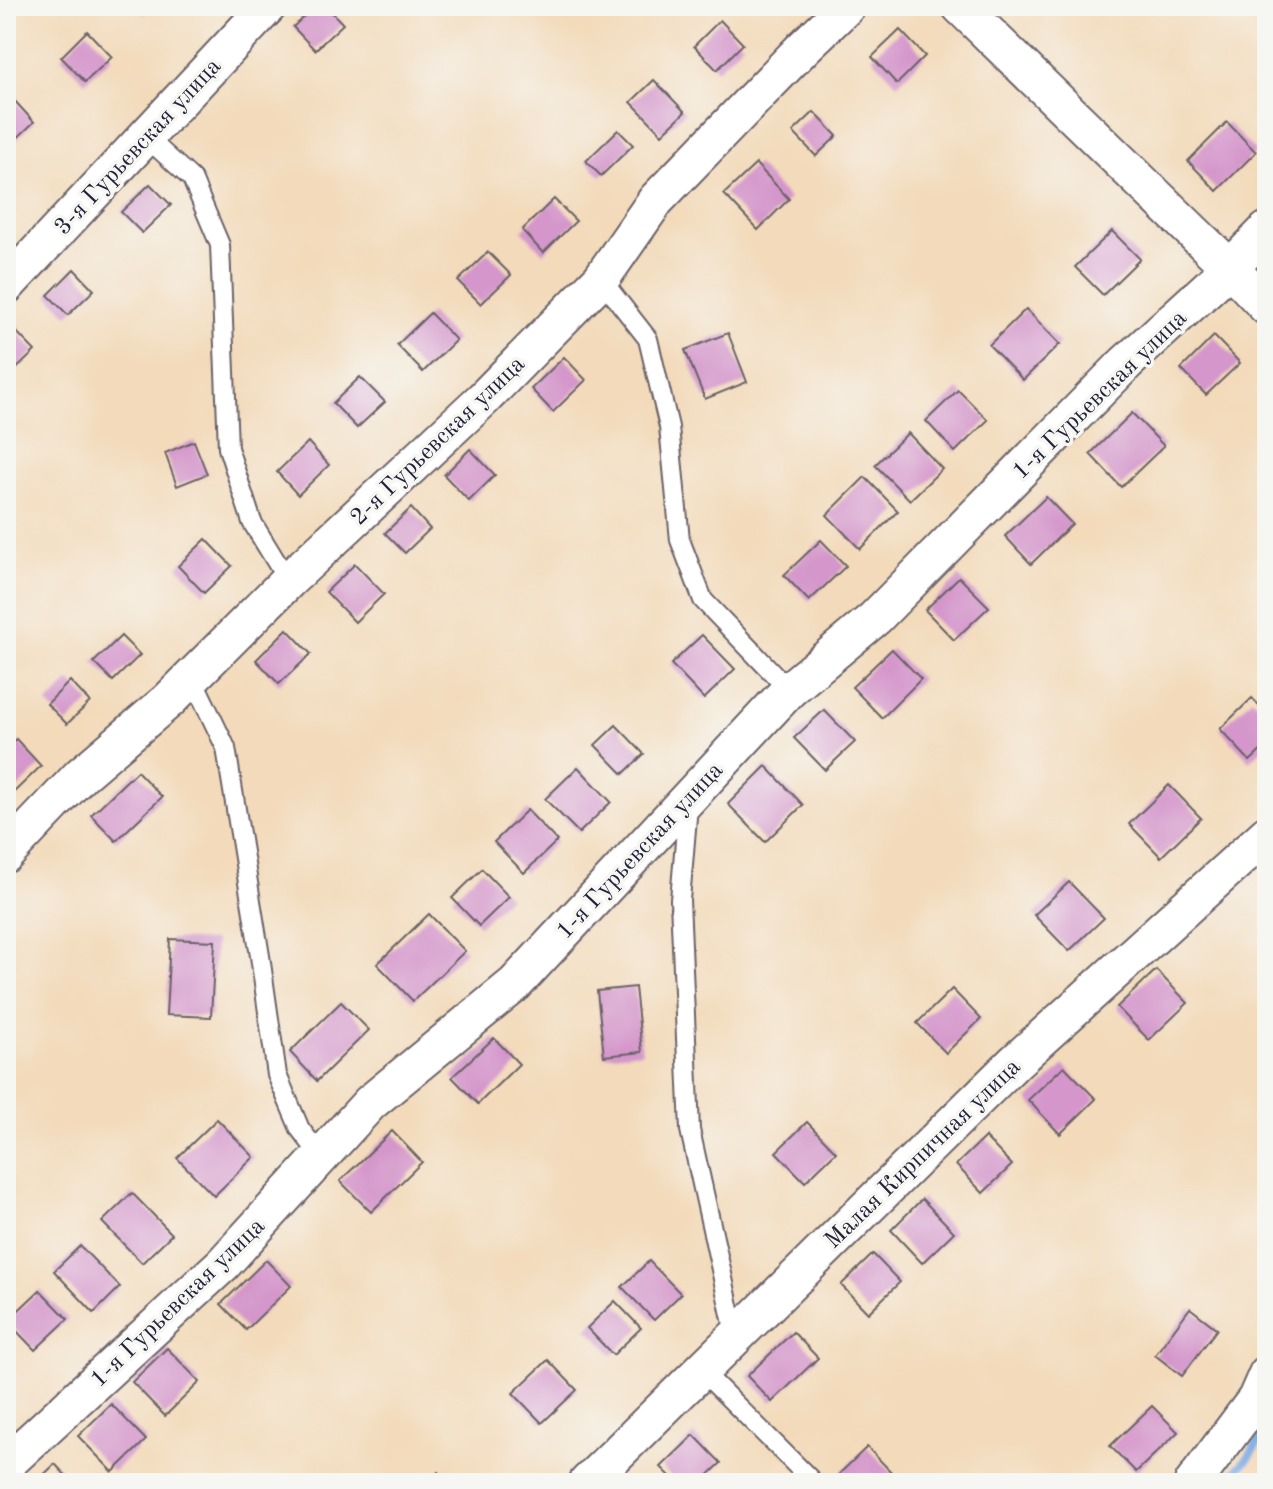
<svg xmlns="http://www.w3.org/2000/svg" width="1273" height="1489" viewBox="0 0 1273 1489" font-family="'Old Standard TT',serif">
<style>
.lines{fill:none;stroke-linecap:round;stroke-linejoin:round}
.stream{stroke:#7aa9e4;stroke-width:9}
.building{fill:#d496cb}
.lane-casing{stroke:#6b6267;stroke-width:22}
.street-casing{stroke:#6b6267;stroke-width:40}
.lane{stroke:#fff;stroke-width:18}
.street{stroke:#fff;stroke-width:36}
.labels{text-anchor:middle;stroke-width:7;stroke-linejoin:round;paint-order:stroke}
.street-label{font-size:24px;fill:#22223b;stroke:#f6f6f2}
</style>
<rect width="100%" height="100%" fill="#f6f6f2"/>
<filter id="ink" filterUnits="userSpaceOnUse"><feTurbulence type="fractalNoise" baseFrequency=".0125" numOctaves="2"/><feDisplacementMap in="SourceGraphic" scale="16" xChannelSelector="R" yChannelSelector="G"/><feConvolveMatrix kernelMatrix="1 2 1 2 8 2 1 2 1" color-interpolation-filters="sRGB"/></filter>
<filter id="wash" filterUnits="userSpaceOnUse"><feTurbulence type="fractalNoise" baseFrequency=".006" numOctaves="4" result="noise"/><feDisplacementMap in="SourceGraphic" scale="32" xChannelSelector="R" yChannelSelector="G"/><feGaussianBlur stdDeviation="1.8" result="paint"/><feColorMatrix in="noise" values="0 0 0 0 0 0 0 0 0 0 0 0 0 0 0 0 0 1.4 0 .05"/><feComposite in="paint" operator="in"/></filter>
<g filter="url(#wash)">
<rect width="100%" height="100%" fill="#f3daba"/>
<g class="lines">
<polyline class="stream" points="1224,1483 1249,1457 1267,1427"/>
</g>
<g id="blocks">
<g class="building">
<polygon points="136,6 153,6 144,14"/>
<polygon points="315,6 326,6 343,24 315,50 293,27"/>
<polygon points="720,20 743,44 717,70 694,46"/>
<polygon points="900,30 925,56 897,84 872,57"/>
<polygon points="87,31 112,57 85,82 61,57"/>
<polygon points="1267,76 1267,93 1259,84"/>
<polygon points="654,80 685,112 662,134 631,102"/>
<polygon points="13,99 34,122 6,149 6,105"/>
<polygon points="814,112 837,136 816,156 793,132"/>
<polygon points="1227,122 1256,152 1217,191 1188,161"/>
<polygon points="618,130 633,145 601,176 586,161"/>
<polygon points="756,164 789,199 758,230 724,194"/>
<polygon points="150,184 171,205 142,233 121,212"/>
<polygon points="554,199 576,221 543,253 522,230"/>
<polygon points="1112,231 1140,259 1103,295 1075,267"/>
<polygon points="488,252 511,275 481,304 458,281"/>
<polygon points="74,269 94,290 68,315 48,295"/>
<polygon points="1026,309 1060,344 1023,380 989,345"/>
<polygon points="430,313 456,340 423,372 397,345"/>
<polygon points="11,326 35,351 6,379 6,331"/>
<polygon points="728,333 747,382 705,399 685,350"/>
<polygon points="1214,336 1240,363 1206,395 1181,369"/>
<polygon points="564,357 586,380 553,412 531,389"/>
<polygon points="360,377 385,402 357,428 333,403"/>
<polygon points="958,390 988,420 955,452 926,421"/>
<polygon points="1132,413 1164,446 1121,487 1090,454"/>
<polygon points="908,433 942,469 910,500 875,465"/>
<polygon points="194,441 207,474 177,486 165,453"/>
<polygon points="308,442 329,465 298,495 277,472"/>
<polygon points="470,449 495,475 469,501 444,475"/>
<polygon points="865,477 898,511 860,549 827,515"/>
<polygon points="1046,497 1072,524 1031,564 1005,536"/>
<polygon points="411,508 430,529 405,553 385,533"/>
<polygon points="206,539 232,566 204,593 178,566"/>
<polygon points="821,540 846,566 809,601 784,575"/>
<polygon points="355,564 384,594 355,622 326,592"/>
<polygon points="959,577 989,607 954,640 925,610"/>
<polygon points="287,629 311,654 279,684 256,660"/>
<polygon points="702,635 735,669 704,699 671,664"/>
<polygon points="121,636 140,655 113,681 94,662"/>
<polygon points="892,649 921,679 882,718 852,687"/>
<polygon points="70,681 90,702 67,724 47,704"/>
<polygon points="1252,698 1267,714 1267,745 1250,761 1220,729"/>
<polygon points="824,710 855,742 825,770 794,738"/>
<polygon points="616,725 644,754 623,774 595,745"/>
<polygon points="16,739 41,766 10,796 6,791 6,749"/>
<polygon points="766,766 803,805 765,842 728,804"/>
<polygon points="578,767 611,802 579,833 545,799"/>
<polygon points="137,771 162,797 116,841 91,815"/>
<polygon points="1169,785 1201,818 1161,857 1129,824"/>
<polygon points="527,810 557,841 524,873 494,842"/>
<polygon points="482,869 509,897 479,926 452,898"/>
<polygon points="1069,882 1104,918 1069,951 1034,915"/>
<polygon points="429,914 465,951 413,1001 377,964"/>
<polygon points="170,939 215,941 211,1017 166,1015"/>
<polygon points="1156,970 1188,1003 1149,1040 1117,1007"/>
<polygon points="635,987 642,1052 604,1056 597,991"/>
<polygon points="952,989 981,1019 946,1053 917,1023"/>
<polygon points="341,1002 369,1030 317,1081 290,1052"/>
<polygon points="494,1038 519,1064 478,1104 452,1077"/>
<polygon points="1064,1066 1096,1099 1060,1134 1028,1100"/>
<polygon points="217,1119 254,1157 214,1196 177,1158"/>
<polygon points="807,1122 836,1152 805,1182 776,1152"/>
<polygon points="392,1131 422,1162 371,1212 340,1181"/>
<polygon points="985,1137 1012,1165 983,1193 956,1165"/>
<polygon points="132,1193 172,1234 142,1263 102,1222"/>
<polygon points="922,1199 954,1232 922,1263 891,1230"/>
<polygon points="80,1246 120,1287 94,1313 54,1271"/>
<polygon points="873,1254 900,1282 868,1313 841,1285"/>
<polygon points="266,1260 291,1286 246,1330 221,1304"/>
<polygon points="649,1261 681,1294 654,1320 622,1287"/>
<polygon points="40,1290 68,1319 35,1350 7,1321"/>
<polygon points="615,1301 641,1328 613,1355 587,1328"/>
<polygon points="1190,1308 1217,1329 1182,1376 1155,1355"/>
<polygon points="793,1332 818,1358 772,1402 747,1376"/>
<polygon points="167,1348 200,1382 165,1416 132,1382"/>
<polygon points="548,1360 577,1390 542,1423 513,1393"/>
<polygon points="111,1404 146,1440 113,1472 78,1436"/>
<polygon points="1152,1406 1178,1432 1136,1472 1110,1446"/>
<polygon points="694,1435 721,1463 700,1483 677,1483 661,1467"/>
<polygon points="867,1447 902,1483 848,1483 839,1474"/>
<polygon points="55,1464 73,1483 35,1483"/>
<polygon points="438,1472 448,1483 427,1483"/>
</g>
</g>
</g>
<g filter="url(#ink)">
<use href="#blocks" fill-opacity="0" stroke="#6b6267" stroke-width="2"/>
<g class="lines">
<defs>
<g id="lane">
<polyline points="146,137 192,179 220,245 228,448 252,522 288,581"/>
<polyline points="601,279 648,339 669,427 680,540 703,600 789,690"/>
<polyline points="192,677 226,748 260,956 277,1075 300,1129 321,1156"/>
<polyline points="688,805 680,900 690,1130 736,1337"/>
<polyline points="702,1371 814,1483"/>
</g>
<g id="street">
<polyline points="960,6 1230,268 1267,307"/>
<polyline points="6,286 268,6"/>
<polyline points="6,854 81,775 169,700 288,581 483,399 601,279 656,200 804,47 847,6"/>
<polyline points="6,1464 223,1264 370,1103 515,984 789,690 875,618 1126,363 1230,268 1267,230"/>
<polyline points="587,1483 1015,1062 1267,834"/>
<polyline points="1193,1483 1256,1399 1267,1374"/>
</g>
</defs>
<use href="#lane" class="lane-casing"/>
<use href="#street" class="street-casing"/>
<use href="#lane" class="lane"/>
<use href="#street" class="street"/>
</g>
</g>
<g class="labels">
<g class="street-label">
<text transform="translate(137 146) rotate(-47)" y="8">3-я Гурьевская улица</text>
<text transform="translate(1099 394) rotate(-44)" y="8">1-я Гурьевская улица</text>
<text transform="translate(437 440) rotate(-44)" y="8">2-я Гурьевская улица</text>
<text transform="translate(639 850) rotate(-47)" y="8">1-я Гурьевская улица</text>
<text transform="translate(922 1153) rotate(-44)" y="8">Малая Кирпичная улица</text>
<text transform="translate(177 1302) rotate(-44)" y="8">1-я Гурьевская улица</text>
</g>
</g>
<rect width="1273" height="1489" fill="none" stroke="#f6f6f2" stroke-width="32"/>
</svg>
